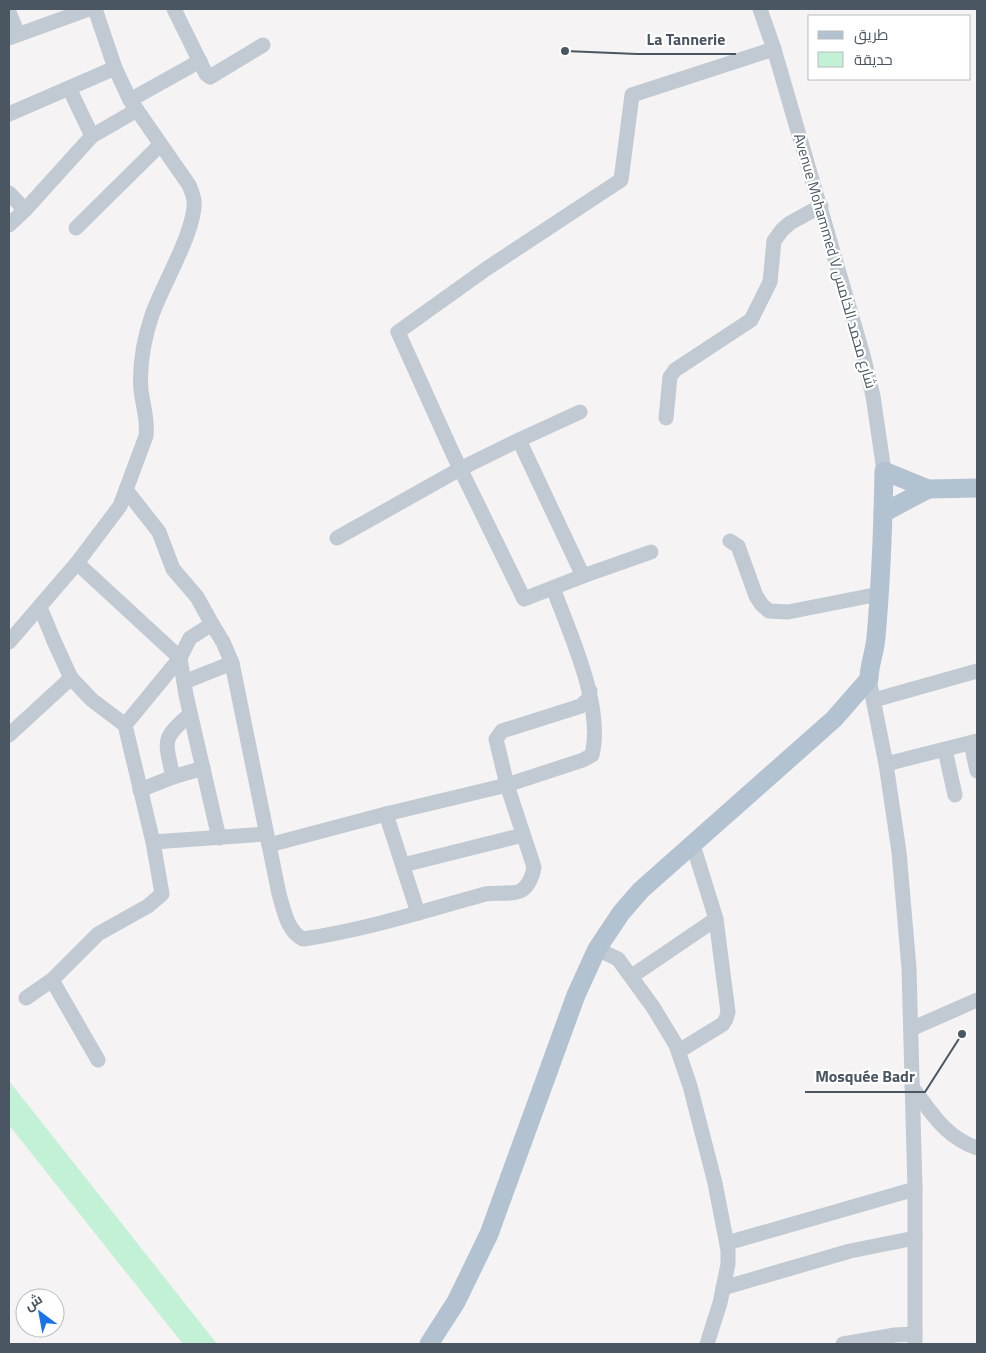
<svg xmlns="http://www.w3.org/2000/svg" width="986" height="1353" viewBox="0 0 986 1353" font-family="'Titillium Web',Cairo,sans-serif">
<style>
.green{fill:#c3f1d5}
.lines{fill:none;stroke-linecap:round;stroke-linejoin:round}
.minor{stroke:#c1cad2;stroke-width:15}
.major{stroke:#b3c2d1;stroke-width:19}
.labels{text-anchor:middle;stroke-width:4.5;stroke-linejoin:round;paint-order:stroke}
.street-label{font-size:15px;fill:#4a5661;stroke:#fff}
.leader{fill:none;stroke:#4a5661;stroke-width:2}
.callout-dot{fill:#4a5661;stroke:#fff;stroke-width:2}
.callout-label{font-size:16px;text-anchor:middle;font-weight:bold;fill:#4a5661;stroke:#fff;stroke-width:4.5;stroke-linejoin:round;paint-order:stroke}
</style>
<rect width="100%" height="100%" fill="#f5f3f3"/>
<polygon class="green" points="9,1081 217,1344 183,1344 9,1125"/>
<g class="lines">
<g class="minor">
<polyline points="174,9 206,74 210,77 263,45"/>
<polyline points="760,9 774,49 863,355 873,396 884,471"/>
<polyline points="9,12 18,34"/>
<polyline points="9,38 89,9"/>
<polyline points="130,100 200,61"/>
<polyline points="9,114 115,68"/>
<polyline points="92,136 137,110"/>
<polyline points="9,193 25,210 92,136 69,88"/>
<polyline points="9,225 25,210"/>
<polyline points="76,228 160,145"/>
<polyline points="666,418 670,377 675,370 751,320 770,282 774,241 782,230 790,223 821,206"/>
<polyline points="519,440 583,576"/>
<polyline points="337,538 460,469 519,440 580,412"/>
<polyline points="730,541 738,546 756,596 762,605 769,611 788,612 879,594"/>
<polyline points="651,552 583,576 524,599 454,456 398,332 486,269 621,180 632,95 774,49"/>
<polyline points="77,563 180,658 186,695 219,838"/>
<path d="M212,624L223,642L232,663L279,894C284,910 287,931 303,939C364,930 425,911 485,894C495,892 515,895 522,890C529,885 533,875 534,867L507,785L496,739L502,731L581,706L589,698L590,691"/>
<path d="M9,642L77,563L120,506L146,436C148,419 143,407 141,390C139,365 144,339 152,315C162,286 197,228 194,200C193,194 191,190 189,185L130,100L115,68L95,9"/>
<polyline points="869,679 886,764 899,852 909,968 915,1189 915,1344"/>
<polyline points="184,682 232,663"/>
<polyline points="874,700 977,671"/>
<polyline points="125,725 180,658 190,638 212,624 197,597 173,569 159,532 126,490"/>
<polyline points="9,735 71,678"/>
<polyline points="971,743 977,771"/>
<polyline points="945,750 955,795"/>
<polyline points="886,764 977,741"/>
<path d="M173,777C165,739 161,740 190,714"/>
<polyline points="140,790 173,777 203,768"/>
<polyline points="386,814 418,913"/>
<polyline points="153,842 266,834"/>
<path d="M269,845L386,814L507,785L583,760L592,755C604,706 570,634 553,588"/>
<polyline points="403,865 523,835"/>
<polyline points="597,949 618,959 653,1007 676,1045 690,1086 715,1183 728,1250 728,1264 720,1303 707,1344"/>
<polyline points="632,976 716,919"/>
<polyline points="52,980 98,1060"/>
<polyline points="26,998 52,980 98,934 148,906 162,894 153,842 125,725 92,700 71,678 54,641 40,607"/>
<polyline points="911,1029 977,1000"/>
<polyline points="679,1051 723,1024 726,1019 728,1012 716,919 693,845"/>
<path d="M912,1087C932,1113 945,1137 977,1148"/>
<polyline points="727,1243 915,1189"/>
<polyline points="723,1288 850,1251 915,1238"/>
<polyline points="843,1344 895,1335 915,1334"/>
</g>
<g class="major">
<polyline points="883,513 928,489"/>
<path d="M429,1344L456,1302L489,1234L576,995L597,949L621,913L641,890L834,719L869,679C869,665 875,652 876,637C881,582 883,526 884,471L928,489L977,488"/>
</g>
</g>
<g class="labels">
<g class="street-label">
<text transform="translate(835 261) rotate(74)" y="5">Avenue Mohammed V شارع محمد الخامس</text>
</g>
</g>
<path class="leader" d="M565 51L637 54H736M962 1034L925 1092H805"/>
<g class="callout-dot">
<circle cx="565" cy="51" r="5"/>
<circle cx="962" cy="1034" r="5"/>
</g>
<g class="callout-label">
<text x="686" y="45">La Tannerie</text>
<text x="865" y="1082">Mosquée Badr</text>
</g>
<rect width="986" height="1353" fill="none" stroke="#4a5661" stroke-width="20"/>
<rect x="808" y="15" width="162" height="65" fill="#ffffff" stroke="#b7bbc0"/>
<rect x="818" y="31" width="25" height="8" fill="#b3c2d1" stroke="#b7bbc0"/>
<text x="854" y="40" font-size="15" fill="#4a5661">طريق</text>
<rect x="818" y="52" width="25" height="15" fill="#c3f1d5" stroke="#b7bbc0"/>
<text x="854" y="65" font-size="15" fill="#4a5661">حديقة</text>
<g transform="translate(40 1313) rotate(328)"><circle r="24" fill="#ffffff" stroke="#b7bbc0"/>
<path d="M0-4L9 19L0 12L-9 19Z" fill="#1a73e8"/>
<text y="-8" font-size="14" font-weight="bold" text-anchor="middle" fill="#4a5661">ش</text>
</g>
</svg>
